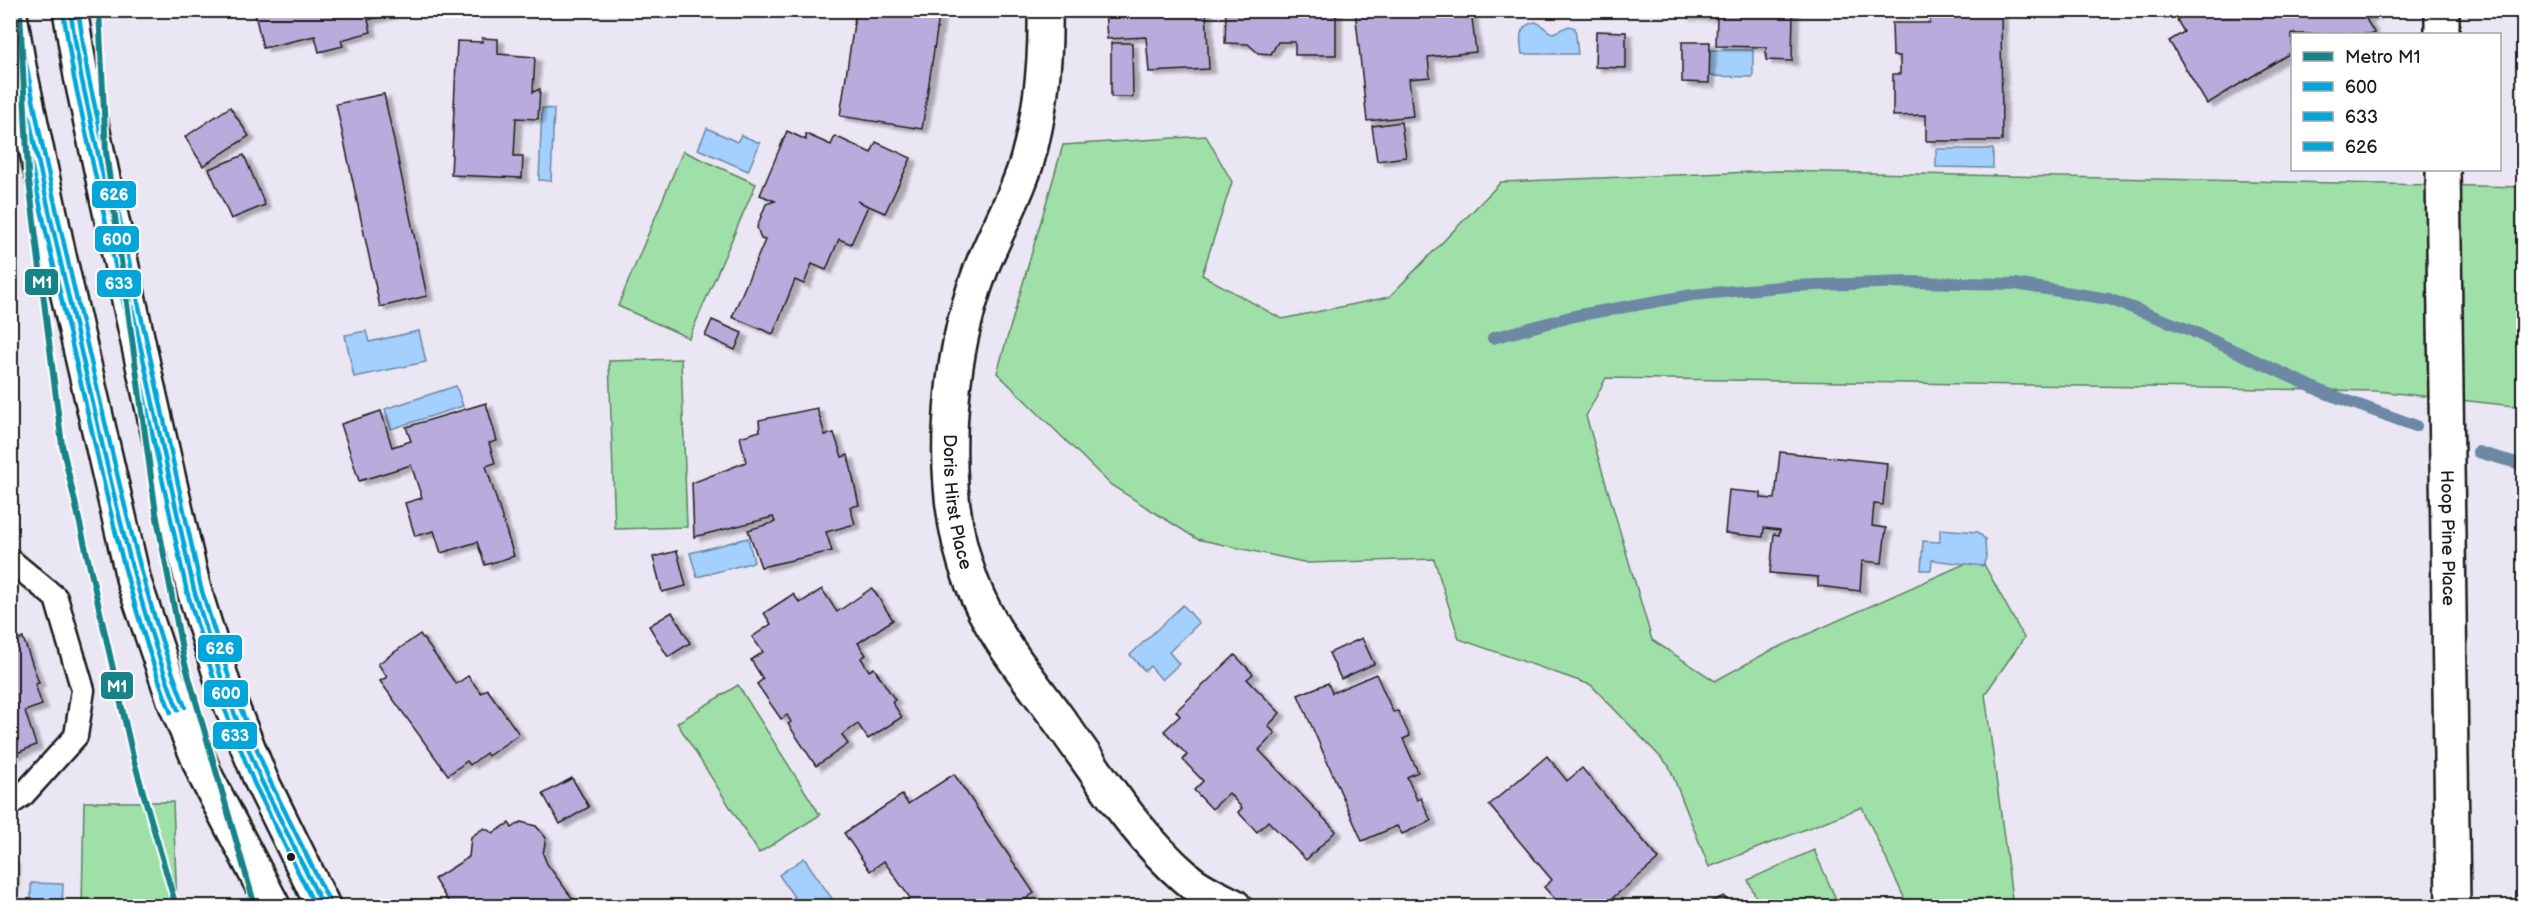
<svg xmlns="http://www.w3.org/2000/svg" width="2534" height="917" viewBox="0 0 2534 917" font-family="'Balsamiq Sans',sans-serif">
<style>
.green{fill:#9fe0a9;stroke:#5e7e62;stroke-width:1.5}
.water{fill:#a3d0fe;stroke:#6d88a4;stroke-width:1.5}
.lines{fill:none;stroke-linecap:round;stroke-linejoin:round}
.stream{stroke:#6d88a4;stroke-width:12}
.building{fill:#b9abdb;stroke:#1c1c1c;stroke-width:1.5;filter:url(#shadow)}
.lane-casing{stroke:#1c1c1c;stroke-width:27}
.street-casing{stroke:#1c1c1c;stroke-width:38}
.primary-casing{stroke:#1c1c1c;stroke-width:38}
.lane{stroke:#fff;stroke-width:22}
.street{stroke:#fff;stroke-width:33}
.primary{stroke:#fff;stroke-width:33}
.bus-1-casing{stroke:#fff;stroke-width:9}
.bus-2-casing{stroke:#fff;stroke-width:9}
.bus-3-casing{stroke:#fff;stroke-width:9}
.bus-1{stroke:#03a6da;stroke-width:4.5}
.bus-2{stroke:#03a6da;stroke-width:4.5}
.bus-3{stroke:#03a6da;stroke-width:4.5}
.metro-1-casing{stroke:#fff;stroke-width:10}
.metro-1{stroke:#168388;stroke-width:6}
.bus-dot{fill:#1c1c1c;stroke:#fff;stroke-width:2}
.labels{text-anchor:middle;stroke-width:4.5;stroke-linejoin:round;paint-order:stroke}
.street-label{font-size:18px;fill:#1c1c1c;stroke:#fff}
.line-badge{stroke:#fff;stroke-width:2}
.badge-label{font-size:16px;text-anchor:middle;font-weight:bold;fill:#fff}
</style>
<defs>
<filter id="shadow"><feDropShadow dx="6" dy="4" stdDeviation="1.5" flood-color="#0004"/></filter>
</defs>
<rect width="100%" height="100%" fill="#eae6f4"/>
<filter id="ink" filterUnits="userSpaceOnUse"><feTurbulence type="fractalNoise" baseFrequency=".0167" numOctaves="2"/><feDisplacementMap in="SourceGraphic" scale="12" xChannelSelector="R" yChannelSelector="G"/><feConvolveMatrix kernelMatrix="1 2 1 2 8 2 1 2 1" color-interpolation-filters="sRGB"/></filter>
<g filter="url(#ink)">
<g class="green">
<polygon points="1206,136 1232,182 1202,275 1282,319 1389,297 1501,182 1778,171 2523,187 2523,407 2377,391 1606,378 1586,416 1652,640 1715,681 1770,651 1980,557 2024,638 1985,694 2013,906 1908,906 1862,807 1709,867 1669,766 1591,685 1459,639 1434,559 1308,563 1197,539 1111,485 997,373 1063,145"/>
<polygon points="683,151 756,184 689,338 618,306"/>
<polygon points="681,359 687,527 615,529 609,361"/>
<polygon points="738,685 820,815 759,853 677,723"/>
<polygon points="84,802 173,802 177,906 82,906"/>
<polygon points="1814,850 1839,906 1760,906 1748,880"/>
</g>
<g class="water">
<path d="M1535,22C1543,24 1545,31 1553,33L1569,26L1575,28L1578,54H1522C1520,39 1517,26 1535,22Z"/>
<polygon points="1705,50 1753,50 1753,77 1705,76"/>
<polygon points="542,108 554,109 551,181 539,180"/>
<polygon points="707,128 737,142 741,135 760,143 748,171 698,149"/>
<polygon points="1936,149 1993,149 1993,168 1936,167"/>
<polygon points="366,331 369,342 419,331 426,362 354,377 345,335"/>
<polygon points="456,386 463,406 391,429 385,409"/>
<polygon points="1940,529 1978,532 1985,539 1986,558 1983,566 1932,560 1931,570 1921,570 1923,541 1940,542"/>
<polygon points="748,538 754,562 697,577 690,553"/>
<polygon points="1183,605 1199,623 1169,652 1179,664 1162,680 1150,666 1145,671 1130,655"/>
<polygon points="804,858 837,906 800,906 779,875"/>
<polygon points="31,883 63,884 62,906 31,906"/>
</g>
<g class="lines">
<g class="stream">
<polyline points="1493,338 1574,316 1692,295 1789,286 1908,282 2015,284 2109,299 2190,330 2323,392 2416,426"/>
<polyline points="2478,452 2524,465"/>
</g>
</g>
<g class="building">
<polygon points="254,10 406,10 368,20 371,32 341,40 343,46 319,52 315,36 263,48"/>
<polygon points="856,10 940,10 922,129 840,116"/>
<polygon points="1105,10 1206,10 1209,69 1149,72 1146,37 1107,39"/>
<polygon points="1226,10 1336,10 1336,55 1295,55 1295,42 1278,42 1271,54 1258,53 1248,44 1225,43"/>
<polygon points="1355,10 1471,10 1476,52 1428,57 1430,77 1409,79 1413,116 1367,121"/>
<polygon points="1684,10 1793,10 1792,61 1766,60 1766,47 1716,46 1717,17 1684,16"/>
<polygon points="1944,10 2001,10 2002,141 1926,141 1926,115 1893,116 1893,74 1900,74 1900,56 1893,56 1892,23 1930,23 1930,13 1944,13"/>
<polygon points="2191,10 2382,10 2366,19 2375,34 2292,34 2292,52 2207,104 2169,41 2184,32 2177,20"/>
<polygon points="1596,31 1626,32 1626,68 1595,67"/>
<polygon points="482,38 498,39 498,54 535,57 533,92 540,89 538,119 516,118 514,156 523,156 522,178 451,175 457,41 482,42"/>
<polygon points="1682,42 1710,42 1709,83 1682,82"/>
<polygon points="1111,43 1132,43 1133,97 1111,97"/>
<polygon points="384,94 427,296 380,307 336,104"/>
<polygon points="230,107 249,136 203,166 185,137"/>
<polygon points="1401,122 1406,157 1377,161 1372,126"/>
<polygon points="787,131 806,140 806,134 831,145 835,136 871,153 876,142 911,158 885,213 857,201 868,206 851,244 839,239 826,270 812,264 804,284 795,280 773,334 732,317 765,240 761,239 757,227 766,204 775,201 760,195"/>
<polygon points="244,155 265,205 231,219 209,169"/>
<polygon points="712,320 742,333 735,350 705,336"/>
<polygon points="486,403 497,441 489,443 495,463 486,466 514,556 485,565 477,542 441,553 434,531 415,536 405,503 422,498 411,465 359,481 341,424 381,411 392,447 411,441 406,427"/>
<polygon points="817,408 825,435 834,433 842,457 848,455 859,505 850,507 855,524 826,532 832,551 761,567 748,530 775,522 773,517 694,537 692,483 746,462 740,437 760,431 759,420"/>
<polygon points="1780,452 1887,463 1883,505 1874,504 1872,526 1886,528 1882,563 1862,561 1860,591 1818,586 1818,577 1770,573 1774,534 1779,535 1780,530 1764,528 1763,537 1725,533 1729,490 1761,493 1761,498 1775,499"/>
<polygon points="677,551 686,586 662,592 653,557"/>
<polygon points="872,588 893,620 858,643 866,655 861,658 869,671 874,668 895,700 892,702 902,717 868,739 858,724 842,735 848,744 816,766 788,724 791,722 787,715 781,719 757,684 763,679 751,660 763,652 752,637 771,624 764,613 793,594 800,603 822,589 837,612"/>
<polygon points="672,612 690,643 668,657 649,626"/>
<polygon points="420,634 456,684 468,676 481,693 487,689 519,734 488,756 486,753 470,765 467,761 448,775 380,681 387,677 378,664"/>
<polygon points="23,638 39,683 35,684 42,705 25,711 36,745 10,756 10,643"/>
<polygon points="1362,638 1374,664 1341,679 1329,653"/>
<polygon points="1235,655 1253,674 1247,679 1280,713 1268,726 1275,733 1259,750 1336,831 1306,860 1268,821 1257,832 1238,812 1242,808 1229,793 1212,809 1194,790 1203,781 1183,760 1187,755 1164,731 1180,716 1176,711"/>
<polygon points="1376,674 1393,712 1398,711 1410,736 1403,739 1418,772 1407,777 1417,800 1421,798 1431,821 1402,834 1397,826 1362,841 1298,695 1328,683 1332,693"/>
<polygon points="1547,756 1567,781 1582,768 1659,859 1603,906 1561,906 1544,887 1552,880 1489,805"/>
<polygon points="954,774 1034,893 1015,906 905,906 906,901 910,898 884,861 870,871 844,833 902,795 908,804"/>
<polygon points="572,778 589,807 560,824 543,794"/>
<polygon points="521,822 536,826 546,838 543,854 547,864 578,906 451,906 434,879 469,857 471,837 484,828 493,833 509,823 512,828"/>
<rect x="10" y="861" width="3" height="25"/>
<polygon points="1724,896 1729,906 1701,906"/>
</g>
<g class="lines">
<defs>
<polyline id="lane" points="10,560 56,598 83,690 76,736 23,795 10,804"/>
<g id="street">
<path id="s1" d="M1045,10C1046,62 1041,112 1027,161C1016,198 995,233 981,269C947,359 936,492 972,583C991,634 1028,677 1059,720C1099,775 1135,834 1186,878C1199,890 1219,898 1234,906"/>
<polyline points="2442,10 2442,34"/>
<path id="s2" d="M2443,170L2453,906"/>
</g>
<g id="primary">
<polyline points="70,10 81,76 146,379 194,590 225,690 261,780 323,906"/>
<polyline points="10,15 19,67 59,256 134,582 174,700 206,777 273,906"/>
</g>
</defs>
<use href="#lane" class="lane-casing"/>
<use href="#street" class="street-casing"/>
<use href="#primary" class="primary-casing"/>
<use href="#lane" class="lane"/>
<use href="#street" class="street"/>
<use href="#primary" class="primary"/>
<defs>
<g id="bus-1">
<polyline points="70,10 81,76 194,590 225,690 261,780 323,906"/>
<path d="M10,18C31,139 60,258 87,378C113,490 136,602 178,710"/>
</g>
<g id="bus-2">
<polyline points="63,11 74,78 187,592 218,692 254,783 315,906"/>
<path d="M10,62C31,172 57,279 82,388C107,498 130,607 171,713"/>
</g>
<g id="bus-3">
<polyline points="78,10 88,75 201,588 232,687 268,777 330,903"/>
<path d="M17,14C38,136 67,257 95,379C121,490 144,600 185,707"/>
</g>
</defs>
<use href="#bus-1" class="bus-1-casing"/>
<use href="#bus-2" class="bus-2-casing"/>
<use href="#bus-3" class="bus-3-casing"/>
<use href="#bus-1" class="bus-1"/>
<use href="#bus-2" class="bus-2"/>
<use href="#bus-3" class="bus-3"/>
<defs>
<g id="metro-1">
<polyline points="20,10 28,173 62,445 134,761 176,906"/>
<polyline points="99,10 106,152 156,513 184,660 255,906"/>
</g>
</defs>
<use href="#metro-1" class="metro-1-casing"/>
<use href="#metro-1" class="metro-1"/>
</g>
</g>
<circle class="bus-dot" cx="291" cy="857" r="5"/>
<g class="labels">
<g class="street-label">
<text dy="6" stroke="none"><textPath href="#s1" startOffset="507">Doris Hirst Place</textPath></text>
<text dy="6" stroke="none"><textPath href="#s2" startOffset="368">Hoop Pine Place</textPath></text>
</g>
</g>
<g class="line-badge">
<rect x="91" y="180" width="46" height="29" rx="6" fill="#03a6da"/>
<rect x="94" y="225" width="46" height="28" rx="6" fill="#03a6da"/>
<rect x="24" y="268" width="35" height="28" rx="6" fill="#168388"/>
<rect x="96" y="269" width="46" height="29" rx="6" fill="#03a6da"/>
<rect x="197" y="634" width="46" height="29" rx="6" fill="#03a6da"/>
<rect x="100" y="671" width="34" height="29" rx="6" fill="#168388"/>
<rect x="203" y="679" width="46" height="29" rx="6" fill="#03a6da"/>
<rect x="212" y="721" width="46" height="29" rx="6" fill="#03a6da"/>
</g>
<g class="badge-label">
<text x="114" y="200">626</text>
<text x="117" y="245">600</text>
<text x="42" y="288">M1</text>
<text x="119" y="289">633</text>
<text x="220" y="654">626</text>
<text x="117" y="692">M1</text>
<text x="226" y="699">600</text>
<text x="235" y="741">633</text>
</g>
<rect width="2534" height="917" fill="none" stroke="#fff" stroke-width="36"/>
<rect x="18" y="18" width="2498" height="881" fill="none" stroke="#1c1c1c" stroke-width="2" filter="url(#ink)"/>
<rect x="2291" y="33" width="210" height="138" fill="#ffffff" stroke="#a4a4a4" stroke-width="1.5"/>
<rect x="2303" y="52" width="30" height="9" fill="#168388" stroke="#a4a4a4" stroke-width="1.5"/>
<text x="2345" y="63" font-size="18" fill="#1c1c1c">Metro M1</text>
<rect x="2303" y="82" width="30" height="9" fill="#03a6da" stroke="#a4a4a4" stroke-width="1.5"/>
<text x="2345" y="93" font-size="18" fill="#1c1c1c">600</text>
<rect x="2303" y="112" width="30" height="9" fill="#03a6da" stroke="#a4a4a4" stroke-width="1.5"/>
<text x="2345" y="123" font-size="18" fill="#1c1c1c">633</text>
<rect x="2303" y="142" width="30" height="9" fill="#03a6da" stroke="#a4a4a4" stroke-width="1.5"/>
<text x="2345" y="153" font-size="18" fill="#1c1c1c">626</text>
</svg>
